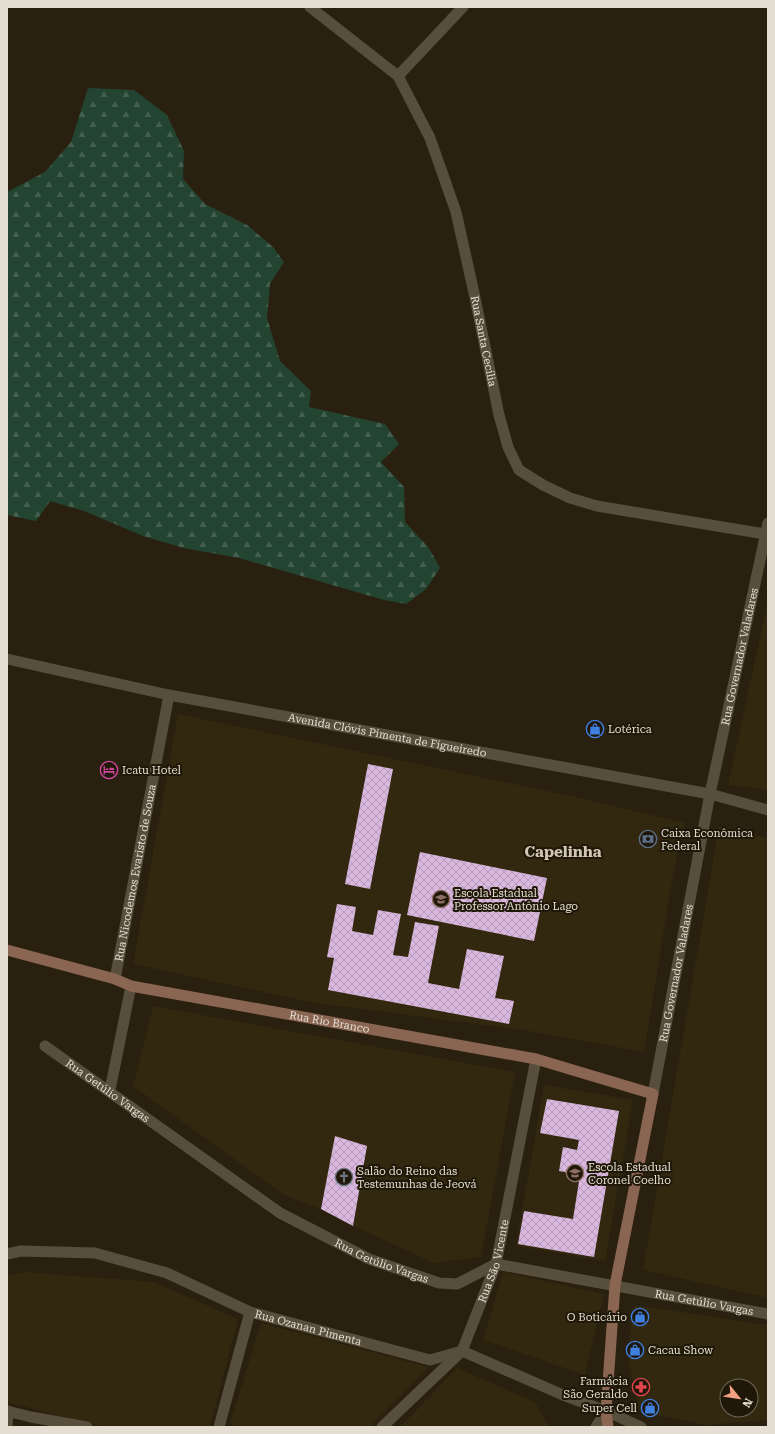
<svg xmlns="http://www.w3.org/2000/svg" width="775" height="1434" viewBox="0 0 775 1434" font-family="'Roboto Serif',serif">
<style>
.built{fill:#32270f;fill-rule:evenodd}
.forest{fill:url(#forest-firs)}
.building{fill:url(#building-cross-hatch)}
.lines{fill:none;stroke-linecap:round;stroke-linejoin:round}
.minor{stroke:#574e3c;stroke-width:11}
.tertiary{stroke:#574e3c;stroke-width:11}
.secondary{stroke:#896552;stroke-width:11}
.labels{text-anchor:middle;stroke-width:4;stroke-linejoin:round;paint-order:stroke}
.street-label{font-size:11px;fill:#e4ded3;stroke:#1f1707}
.poi-label{font-size:11px;fill:#e4ded3;stroke:#1f1707;text-anchor:start}
.district-label{font-size:15px;font-weight:bold;fill:#d3c8b3;stroke:#1f1707}
</style>
<defs>
<pattern id="forest-firs" width="22" height="20" patternUnits="userSpaceOnUse"><rect width="22" height="20" fill="#244432"/><path d="M5 1l3.5 6h-7zM16 11l3.5 6h-7z" fill="#445f4f"/></pattern>
<pattern id="building-cross-hatch" width="8" height="8" patternUnits="userSpaceOnUse"><rect width="8" height="8" fill="#d9b7de"/><path d="M0 0l8 8M0 8l8-8" fill="none" stroke="#b49ab6"/></pattern>
</defs>
<rect width="100%" height="100%" fill="#29200f"/>
<g class="built">
<polygon points="768,600 768,790 728,785"/>
<polygon points="178,714 567,795 685,823 674,869 644,1052 523,1030 315,1003 133,964"/>
<polygon points="719,826 768,838 768,1298 643,1270"/>
<polygon points="153,1006 515,1072 481,1257 434,1263 353,1226 321,1209 284,1195 133,1086"/>
<polygon points="544,1085 633,1100 605,1261 516,1246"/>
<polygon points="25,1272 154,1282 238,1319 210,1427 103,1427 7,1402 7,1276"/>
<polygon points="503,1272 604,1294 585,1375 483,1340"/>
<path d="M635,1305L768,1325V1420L706,1425L667,1417L641,1414L629,1366L631,1312ZM727,1386H751V1410H727Z"/>
<polygon points="261,1323 429,1367 369,1427 236,1427 230,1423"/>
<polygon points="457,1368 535,1402 549,1427 400,1427"/>
</g>
<polygon class="forest" points="88,88 134,90 167,115 184,151 183,179 205,204 247,225 273,247 284,262 270,284 267,318 280,361 311,391 309,407 385,424 399,444 381,462 404,487 405,522 429,548 440,568 426,589 406,604 384,600 239,558 184,548 143,536 84,511 50,501 36,521 7,515 7,192 45,172 71,142"/>
<g class="building">
<polygon points="368,764 393,769 370,889 345,884"/>
<polygon points="420,852 547,878 534,941 407,915"/>
<polygon points="337,904 356,907 352,931 373,935 378,910 401,914 393,955 408,957 415,922 439,926 428,983 459,989 467,949 504,956 495,998 514,1001 509,1024 328,990 334,958 327,957"/>
<polygon points="547,1099 619,1111 594,1257 518,1244 524,1211 573,1219 580,1175 559,1171 563,1147 577,1150 579,1140 540,1133"/>
<polygon points="335,1136 367,1146 353,1226 321,1209"/>
</g>
<g class="lines">
<g class="minor">
<path id="s1" d="M310,7L398,76L430,138L456,212L474,293L499,415L508,447L519,470L543,485L570,498L597,506L765,534"/>
<polyline points="398,76 463,7"/>
<path id="s2" d="M7,659L169,695L710,794L768,810"/>
<path id="s3" d="M115,979L169,695"/>
<path id="s4" d="M45,1046L280,1213L369,1259L439,1283L457,1284L496,1264L768,1314"/>
<polyline points="110,1090 131,986"/>
<path id="s5" d="M7,1254L21,1251L95,1253L167,1273L250,1312L430,1360L462,1351L563,1395L606,1411L641,1427"/>
<polyline points="7,1411 31,1417 87,1427"/>
<polyline points="7,1427 8,1411"/>
<polyline points="219,1427 250,1312"/>
<path id="s6" d="M382,1427L462,1351L496,1264L536,1059"/>
<polyline points="596,1427 606,1411"/>
</g>
<path class="tertiary" id="s7" d="M653,1094L710,794L768,523"/>
<path class="secondary" id="s8" d="M7,950L115,979L131,986L536,1059L653,1094L615,1285L606,1411L608,1427"/>
</g>
<defs>
<symbol id="shop-ring" viewBox="-11 -11 22 22"><circle r="9.5" fill="#1f1707" stroke="#3f7fe0" stroke-width="1.5"/><path d="M-5-2.5h2.3a2.7 3.5 0 0 1 5.4 0H5L5.5 6h-11ZM-1.5-2.5h3a1.5 2.3 0 0 0-3 0Z" fill="#3f7fe0"/></symbol>
<symbol id="hotel-ring" viewBox="-11 -11 22 22"><circle r="9.5" fill="#1f1707" stroke="#d1479c" stroke-width="1.5"/><path d="M-6-4.5h1.5V1H6V5H4.5V3h-9V5H-6ZM-4 0a1.8 1.8 0 1 1 3.6 0ZM.5 0V-2.5h3Q6-2.5 6 0Z" fill="#d1479c"/></symbol>
<symbol id="bank-ring" viewBox="-11 -11 22 22"><circle r="9.5" fill="#1f1707" stroke="#5c6f8a" stroke-width="1.5"/><path d="M-6-4H6V4H-6ZM0-2.3a2.3 2.3 0 1 0 0 4.6a2.3 2.3 0 1 0 0-4.6Z" fill="#5c6f8a"/></symbol>
<symbol id="school-ring" viewBox="-11 -11 22 22"><circle r="9.5" fill="#1f1707" stroke="#8d6e63" stroke-width="1.5"/><path d="M0-5L7-2L0 1L-7-2ZM-4 1L0 2.5L4 1V4Q0 6-4 4Z" fill="#8d6e63"/></symbol>
<symbol id="church-ring" viewBox="-11 -11 22 22"><circle r="9.5" fill="#1f1707" stroke="#6b7280" stroke-width="1.5"/><path d="M-1.2-6h2.4v3.5h3.3v2.4h-3.3V6h-2.4V-.1h-3.3v-2.4h3.3Z" fill="#6b7280"/></symbol>
<symbol id="pharmacy-ring" viewBox="-11 -11 22 22"><circle r="9.5" fill="#1f1707" stroke="#e0444e" stroke-width="1.5"/><path d="M-2-6h4v4h4v4h-4v4h-4v-4h-4v-4h4Z" fill="#e0444e"/></symbol>
</defs>
<g fill-rule="evenodd">
<use href="#shop-ring" x="585" y="719" width="20" height="20"/>
<use href="#hotel-ring" x="99" y="760" width="20" height="20"/>
<use href="#bank-ring" x="638" y="829" width="20" height="20"/>
<use href="#school-ring" x="431" y="889" width="20" height="20"/>
<use href="#school-ring" x="565" y="1163" width="20" height="20"/>
<use href="#church-ring" x="334" y="1167" width="20" height="20"/>
<use href="#shop-ring" x="630" y="1307" width="20" height="20"/>
<use href="#shop-ring" x="625" y="1340" width="20" height="20"/>
<use href="#pharmacy-ring" x="631" y="1377" width="20" height="20"/>
<use href="#shop-ring" x="640" y="1398" width="20" height="20"/>
</g>
<g class="labels">
<g class="street-label">
<text dy="4" stroke="none"><textPath href="#s1" startOffset="392">Rua Santa Cecília</textPath></text>
<text dy="4" stroke="none"><textPath href="#s7" startOffset="446">Rua Governador Valadares</textPath></text>
<text dy="4" stroke="none"><textPath href="#s2" startOffset="388">Avenida Clóvis Pimenta de Figueiredo</textPath></text>
<text dy="4" stroke="none"><textPath href="#s3" startOffset="108">Rua Nicodemos Evaristo de Souza</textPath></text>
<text dy="4" stroke="none"><textPath href="#s7" startOffset="123">Rua Governador Valadares</textPath></text>
<text dy="4" stroke="none"><textPath href="#s8" startOffset="331">Rua Rio Branco</textPath></text>
<text dy="4" stroke="none"><textPath href="#s4" startOffset="77">Rua Getúlio Vargas</textPath></text>
<text dy="4" stroke="none"><textPath href="#s4" startOffset="401">Rua Getúlio Vargas</textPath></text>
<text dy="4" stroke="none"><textPath href="#s6" startOffset="206">Rua São Vicente</textPath></text>
<text dy="4" stroke="none"><textPath href="#s4" startOffset="736">Rua Getúlio Vargas</textPath></text>
<text dy="4" stroke="none"><textPath href="#s5" startOffset="315">Rua Ozanan Pimenta</textPath></text>
</g>
<g class="poi-label">
<text x="608" y="733">Lotérica</text>
<text x="122" y="774">Icatu Hotel</text>
<text x="661" y="837">Caixa Econômica<tspan x="661" dy="13">Federal</tspan></text>
<text x="454" y="897">Escola Estadual<tspan x="454" dy="13">Professor Antônio Lago</tspan></text>
<text x="588" y="1171">Escola Estadual<tspan x="588" dy="13">Coronel Coelho</tspan></text>
<text x="357" y="1175">Salão do Reino das<tspan x="357" dy="13">Testemunhas de Jeová</tspan></text>
<text x="627" y="1321" text-anchor="end">O Boticário</text>
<text x="648" y="1354">Cacau Show</text>
<text x="628" y="1385" text-anchor="end">Farmácia<tspan x="628" dy="13">São Geraldo</tspan></text>
<text x="637" y="1412" text-anchor="end">Super Cell</text>
</g>
<g class="district-label">
<text x="563" y="857">Capelinha</text>
</g>
</g>
<rect width="775" height="1434" fill="none" stroke="#e4ded3" stroke-width="16"/>
<g transform="translate(739 1398) rotate(120)"><circle r="19" fill="#1f1707" stroke="#6e6759"/>
<path d="M0-3L7 15L0 10L-7 15Z" fill="#f2a081"/>
<text y="-6" font-size="11" font-weight="bold" text-anchor="middle" fill="#e4ded3">N</text>
</g>
</svg>
